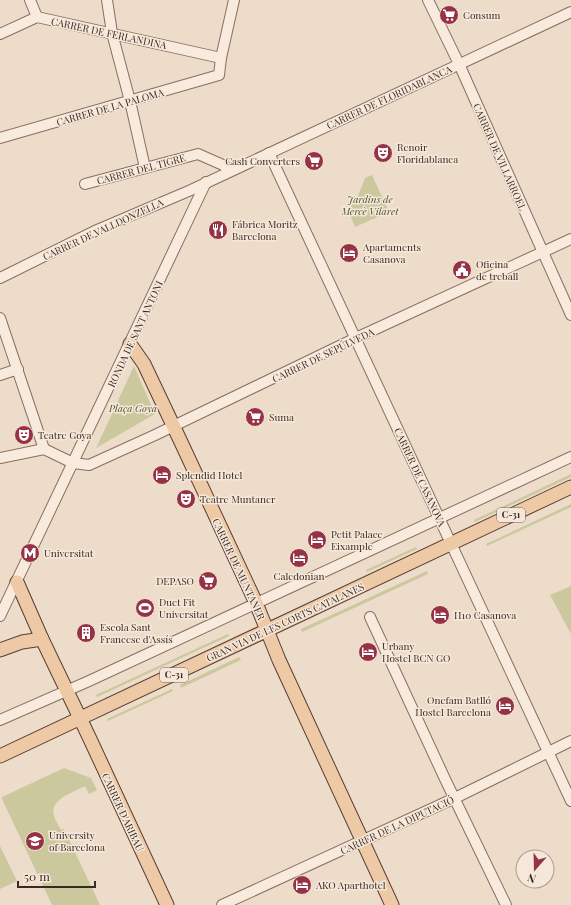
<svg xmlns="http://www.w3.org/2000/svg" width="571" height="905" viewBox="0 0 571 905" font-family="'Playfair Display',serif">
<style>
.green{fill:#cbc89e}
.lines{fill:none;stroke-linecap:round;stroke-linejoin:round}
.minor-casing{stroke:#896e5f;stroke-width:12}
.major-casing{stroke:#583d33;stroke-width:15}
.minor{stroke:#f8ebde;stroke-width:10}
.major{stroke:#edc9a5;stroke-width:13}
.labels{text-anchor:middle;stroke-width:3;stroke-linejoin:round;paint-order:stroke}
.shield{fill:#f5e8da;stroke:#736259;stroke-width:1}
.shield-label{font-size:9px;font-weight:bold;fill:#3b2922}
.poi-label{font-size:10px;fill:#3b2922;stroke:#f5e8da;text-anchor:start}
.street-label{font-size:10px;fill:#3b2922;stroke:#f5e8da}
.park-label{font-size:10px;font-style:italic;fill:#535629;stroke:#f5e8da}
</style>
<rect width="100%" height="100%" fill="#eddcca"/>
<g class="green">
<polygon points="372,175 389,212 355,227 349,212 352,210 348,201 358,196 365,178"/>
<polygon points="134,366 155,414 96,448 98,444"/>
<polygon points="571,474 571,477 475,522 474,520"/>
<polygon points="571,504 571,507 487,546 486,544"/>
<polygon points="416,547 417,549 367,572 366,570"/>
<polygon points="427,571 428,574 302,632 301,629"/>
<polygon points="571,586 571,634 550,595"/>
<polygon points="228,634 229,636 97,697 96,695"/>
<polygon points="239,657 241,660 181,688 180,685"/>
<polygon points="172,689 173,691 108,721 107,719"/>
<path d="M64,768L91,778L97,790L89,794L85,786C75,792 49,799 54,815C55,820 59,826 61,830L64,829L100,905H52L2,799V797Z"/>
<polygon points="0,846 17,881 0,889"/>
</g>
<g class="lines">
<defs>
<g id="minor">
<polyline points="30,0 37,17"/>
<polyline points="107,0 112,33 130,101 145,168"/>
<polyline points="428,0 459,64 571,315"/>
<polyline points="0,34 37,17 221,58"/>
<polyline points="0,138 219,75 221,58 234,0"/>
<polyline points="269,153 571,801"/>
<polyline points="85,184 198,154 223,165 231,170"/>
<polyline points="0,278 97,230 191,190 571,12"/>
<polyline points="0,318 44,449"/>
<polyline points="0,375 18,369"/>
<polyline points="0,458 44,449 73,463 89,465 155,435 356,338 571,239"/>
<polyline points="0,616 206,182"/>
<polyline points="370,617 445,779 506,905"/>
<polyline points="0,720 89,681 571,457"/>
<polyline points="222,905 455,798 571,741"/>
</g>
<g id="major">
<polyline points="130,344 144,364 180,440 256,603 279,660 392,905"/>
<polyline points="17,582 42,639 90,739 167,905"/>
<polyline points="0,650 22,642 42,639"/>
<polyline points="0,756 571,487"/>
</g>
</defs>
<use href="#minor" class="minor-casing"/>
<use href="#major" class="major-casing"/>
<use href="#minor" class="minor"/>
<use href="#major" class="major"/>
</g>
<defs>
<symbol id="supermarket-disc" viewBox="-11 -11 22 22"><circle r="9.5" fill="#963245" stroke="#f5e8da"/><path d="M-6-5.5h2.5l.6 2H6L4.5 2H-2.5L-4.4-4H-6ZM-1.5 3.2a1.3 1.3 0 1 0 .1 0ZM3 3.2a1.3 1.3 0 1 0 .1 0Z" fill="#fff"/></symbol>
<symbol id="theatre-disc" viewBox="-11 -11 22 22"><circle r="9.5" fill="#963245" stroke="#f5e8da"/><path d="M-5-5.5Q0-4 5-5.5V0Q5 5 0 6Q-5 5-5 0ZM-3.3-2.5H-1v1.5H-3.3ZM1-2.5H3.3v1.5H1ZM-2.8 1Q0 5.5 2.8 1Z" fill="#fff"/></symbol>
<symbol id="restaurant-disc" viewBox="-11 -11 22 22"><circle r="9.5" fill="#963245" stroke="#f5e8da"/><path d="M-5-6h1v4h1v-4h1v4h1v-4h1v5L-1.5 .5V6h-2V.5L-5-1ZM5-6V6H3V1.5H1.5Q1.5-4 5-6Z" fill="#fff"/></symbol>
<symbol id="hotel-disc" viewBox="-11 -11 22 22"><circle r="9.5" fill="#963245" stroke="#f5e8da"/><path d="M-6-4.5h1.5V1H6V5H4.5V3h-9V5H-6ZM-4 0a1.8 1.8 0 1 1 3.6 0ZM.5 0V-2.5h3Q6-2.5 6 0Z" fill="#fff"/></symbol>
<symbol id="civic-disc" viewBox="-11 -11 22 22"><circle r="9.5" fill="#963245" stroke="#f5e8da"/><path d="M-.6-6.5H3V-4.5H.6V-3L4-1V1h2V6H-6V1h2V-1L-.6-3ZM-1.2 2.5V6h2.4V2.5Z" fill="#fff"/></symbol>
<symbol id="metro-disc" viewBox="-11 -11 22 22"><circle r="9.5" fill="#963245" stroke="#f5e8da"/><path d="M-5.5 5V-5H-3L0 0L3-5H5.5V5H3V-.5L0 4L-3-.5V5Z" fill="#fff"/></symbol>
<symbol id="stadium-disc" viewBox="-11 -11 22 22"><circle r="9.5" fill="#963245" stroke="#f5e8da"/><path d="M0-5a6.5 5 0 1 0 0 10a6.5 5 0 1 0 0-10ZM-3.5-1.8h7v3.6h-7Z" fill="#fff"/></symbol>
<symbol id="building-disc" viewBox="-11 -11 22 22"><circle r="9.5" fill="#963245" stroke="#f5e8da"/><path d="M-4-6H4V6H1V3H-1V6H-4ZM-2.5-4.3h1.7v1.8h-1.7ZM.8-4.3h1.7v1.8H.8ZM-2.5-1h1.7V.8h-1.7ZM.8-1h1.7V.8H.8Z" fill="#fff"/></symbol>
<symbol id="university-disc" viewBox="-11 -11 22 22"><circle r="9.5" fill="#963245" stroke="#f5e8da"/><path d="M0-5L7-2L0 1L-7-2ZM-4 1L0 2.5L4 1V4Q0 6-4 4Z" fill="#fff"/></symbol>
</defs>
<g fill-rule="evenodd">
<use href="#supermarket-disc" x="438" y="4" width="22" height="22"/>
<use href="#theatre-disc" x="372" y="142" width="22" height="22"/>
<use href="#supermarket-disc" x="303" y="150" width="22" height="22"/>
<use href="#restaurant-disc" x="207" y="219" width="22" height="22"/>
<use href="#hotel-disc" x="338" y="242" width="22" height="22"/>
<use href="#civic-disc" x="451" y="259" width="22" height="22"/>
<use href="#supermarket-disc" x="244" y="406" width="22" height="22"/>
<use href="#theatre-disc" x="13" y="424" width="22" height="22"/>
<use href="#hotel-disc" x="151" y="464" width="22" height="22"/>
<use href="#theatre-disc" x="175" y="488" width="22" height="22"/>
<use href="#hotel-disc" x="306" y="529" width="22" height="22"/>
<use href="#metro-disc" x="19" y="542" width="22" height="22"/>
<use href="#hotel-disc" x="288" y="547" width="22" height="22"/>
<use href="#supermarket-disc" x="197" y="570" width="22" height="22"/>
<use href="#stadium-disc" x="134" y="597" width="22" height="22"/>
<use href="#hotel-disc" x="429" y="604" width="22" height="22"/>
<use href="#building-disc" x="75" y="622" width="22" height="22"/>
<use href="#hotel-disc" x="357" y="641" width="22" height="22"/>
<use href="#hotel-disc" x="494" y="695" width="22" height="22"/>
<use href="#university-disc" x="24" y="830" width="22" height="22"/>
<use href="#hotel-disc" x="291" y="874" width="22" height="22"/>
</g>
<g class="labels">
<g class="shield">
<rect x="497" y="508" width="28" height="14" rx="3"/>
<rect x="160" y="668" width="28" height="14" rx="3"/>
</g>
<g class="shield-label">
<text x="511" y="518">C-31</text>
<text x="174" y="678">C-31</text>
</g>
<g class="poi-label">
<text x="463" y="19">Consum</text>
<text x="397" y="151">Renoir<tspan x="397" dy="12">Floridablanca</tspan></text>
<text x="300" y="165" text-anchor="end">Cash Converters</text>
<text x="232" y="228">Fábrica Moritz<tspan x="232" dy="12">Barcelona</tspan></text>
<text x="363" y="251">Apartaments<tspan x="363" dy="12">Casanova</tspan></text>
<text x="476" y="268">Oficina<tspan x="476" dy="12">de treball</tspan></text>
<text x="269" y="421">Suma</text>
<text x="38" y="439">Teatre Goya</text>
<text x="176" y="479">Splendid Hotel</text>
<text x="200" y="503">Teatre Muntaner</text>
<text x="331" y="538">Petit Palace<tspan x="331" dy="12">Eixample</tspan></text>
<text x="44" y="557">Universitat</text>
<text x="299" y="580" text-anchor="middle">Caledonian</text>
<text x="194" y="585" text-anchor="end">DEPASO</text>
<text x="159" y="606">Duet Fit<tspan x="159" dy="12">Universitat</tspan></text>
<text x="454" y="619">H10 Casanova</text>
<text x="100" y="631">Escola Sant<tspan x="100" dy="12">Francesc d'Assís</tspan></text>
<text x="382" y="650">Urbany<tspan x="382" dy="12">Hostel BCN GO</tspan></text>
<text x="491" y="704" text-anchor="end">Onefam Batlló<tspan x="491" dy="12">Hostel Barcelona</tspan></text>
<text x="49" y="839">University<tspan x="49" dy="12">of Barcelona</tspan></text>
<text x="316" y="889">AKO Aparthotel</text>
</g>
<g class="street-label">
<text transform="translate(109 33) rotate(12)" y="4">CARRER DE FERLANDINA</text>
<text transform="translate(389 97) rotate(-25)" y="4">CARRER DE FLORIDABLANCA</text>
<text transform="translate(110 107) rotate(-16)" y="4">CARRER DE LA PALOMA</text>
<text transform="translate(500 157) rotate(66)" y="4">CARRER DE VILLARROEL</text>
<text transform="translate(141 169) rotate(-15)" y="4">CARRER DEL TIGRE</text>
<text transform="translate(103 229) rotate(-25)" y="4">CARRER DE VALLDONZELLA</text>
<text transform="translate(135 334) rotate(-65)" y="4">RONDA DE SANT ANTONI</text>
<text transform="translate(323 355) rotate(-26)" y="4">CARRER DE SEPÚLVEDA</text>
<text transform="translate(420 477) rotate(65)" y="4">CARRER DE CASANOVA</text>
<text transform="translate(239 569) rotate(65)" y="4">CARRER DE MUNTANER</text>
<text transform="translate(285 622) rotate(-25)" y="4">GRAN VIA DE LES CORTS CATALANES</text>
<text transform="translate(123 812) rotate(65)" y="4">CARRER D'ARIBAU</text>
<text transform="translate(397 825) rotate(-25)" y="4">CARRER DE LA DIPUTACIÓ</text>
</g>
<g class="park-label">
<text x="370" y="203">Jardins de<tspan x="370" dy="12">Mercè Vilaret</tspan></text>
<text x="133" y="412">Plaça Goya</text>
</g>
</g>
<g transform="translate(535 869) rotate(200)"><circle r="19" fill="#f5e8da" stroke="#ab9c90"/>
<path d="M0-3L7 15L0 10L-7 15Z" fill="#963245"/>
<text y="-6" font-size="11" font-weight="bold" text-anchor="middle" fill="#3b2922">N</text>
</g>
<path d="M18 881v6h77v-6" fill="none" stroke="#3b2922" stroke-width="2"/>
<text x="24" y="881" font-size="12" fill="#3b2922" stroke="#f5e8da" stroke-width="3" paint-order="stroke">50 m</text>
</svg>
